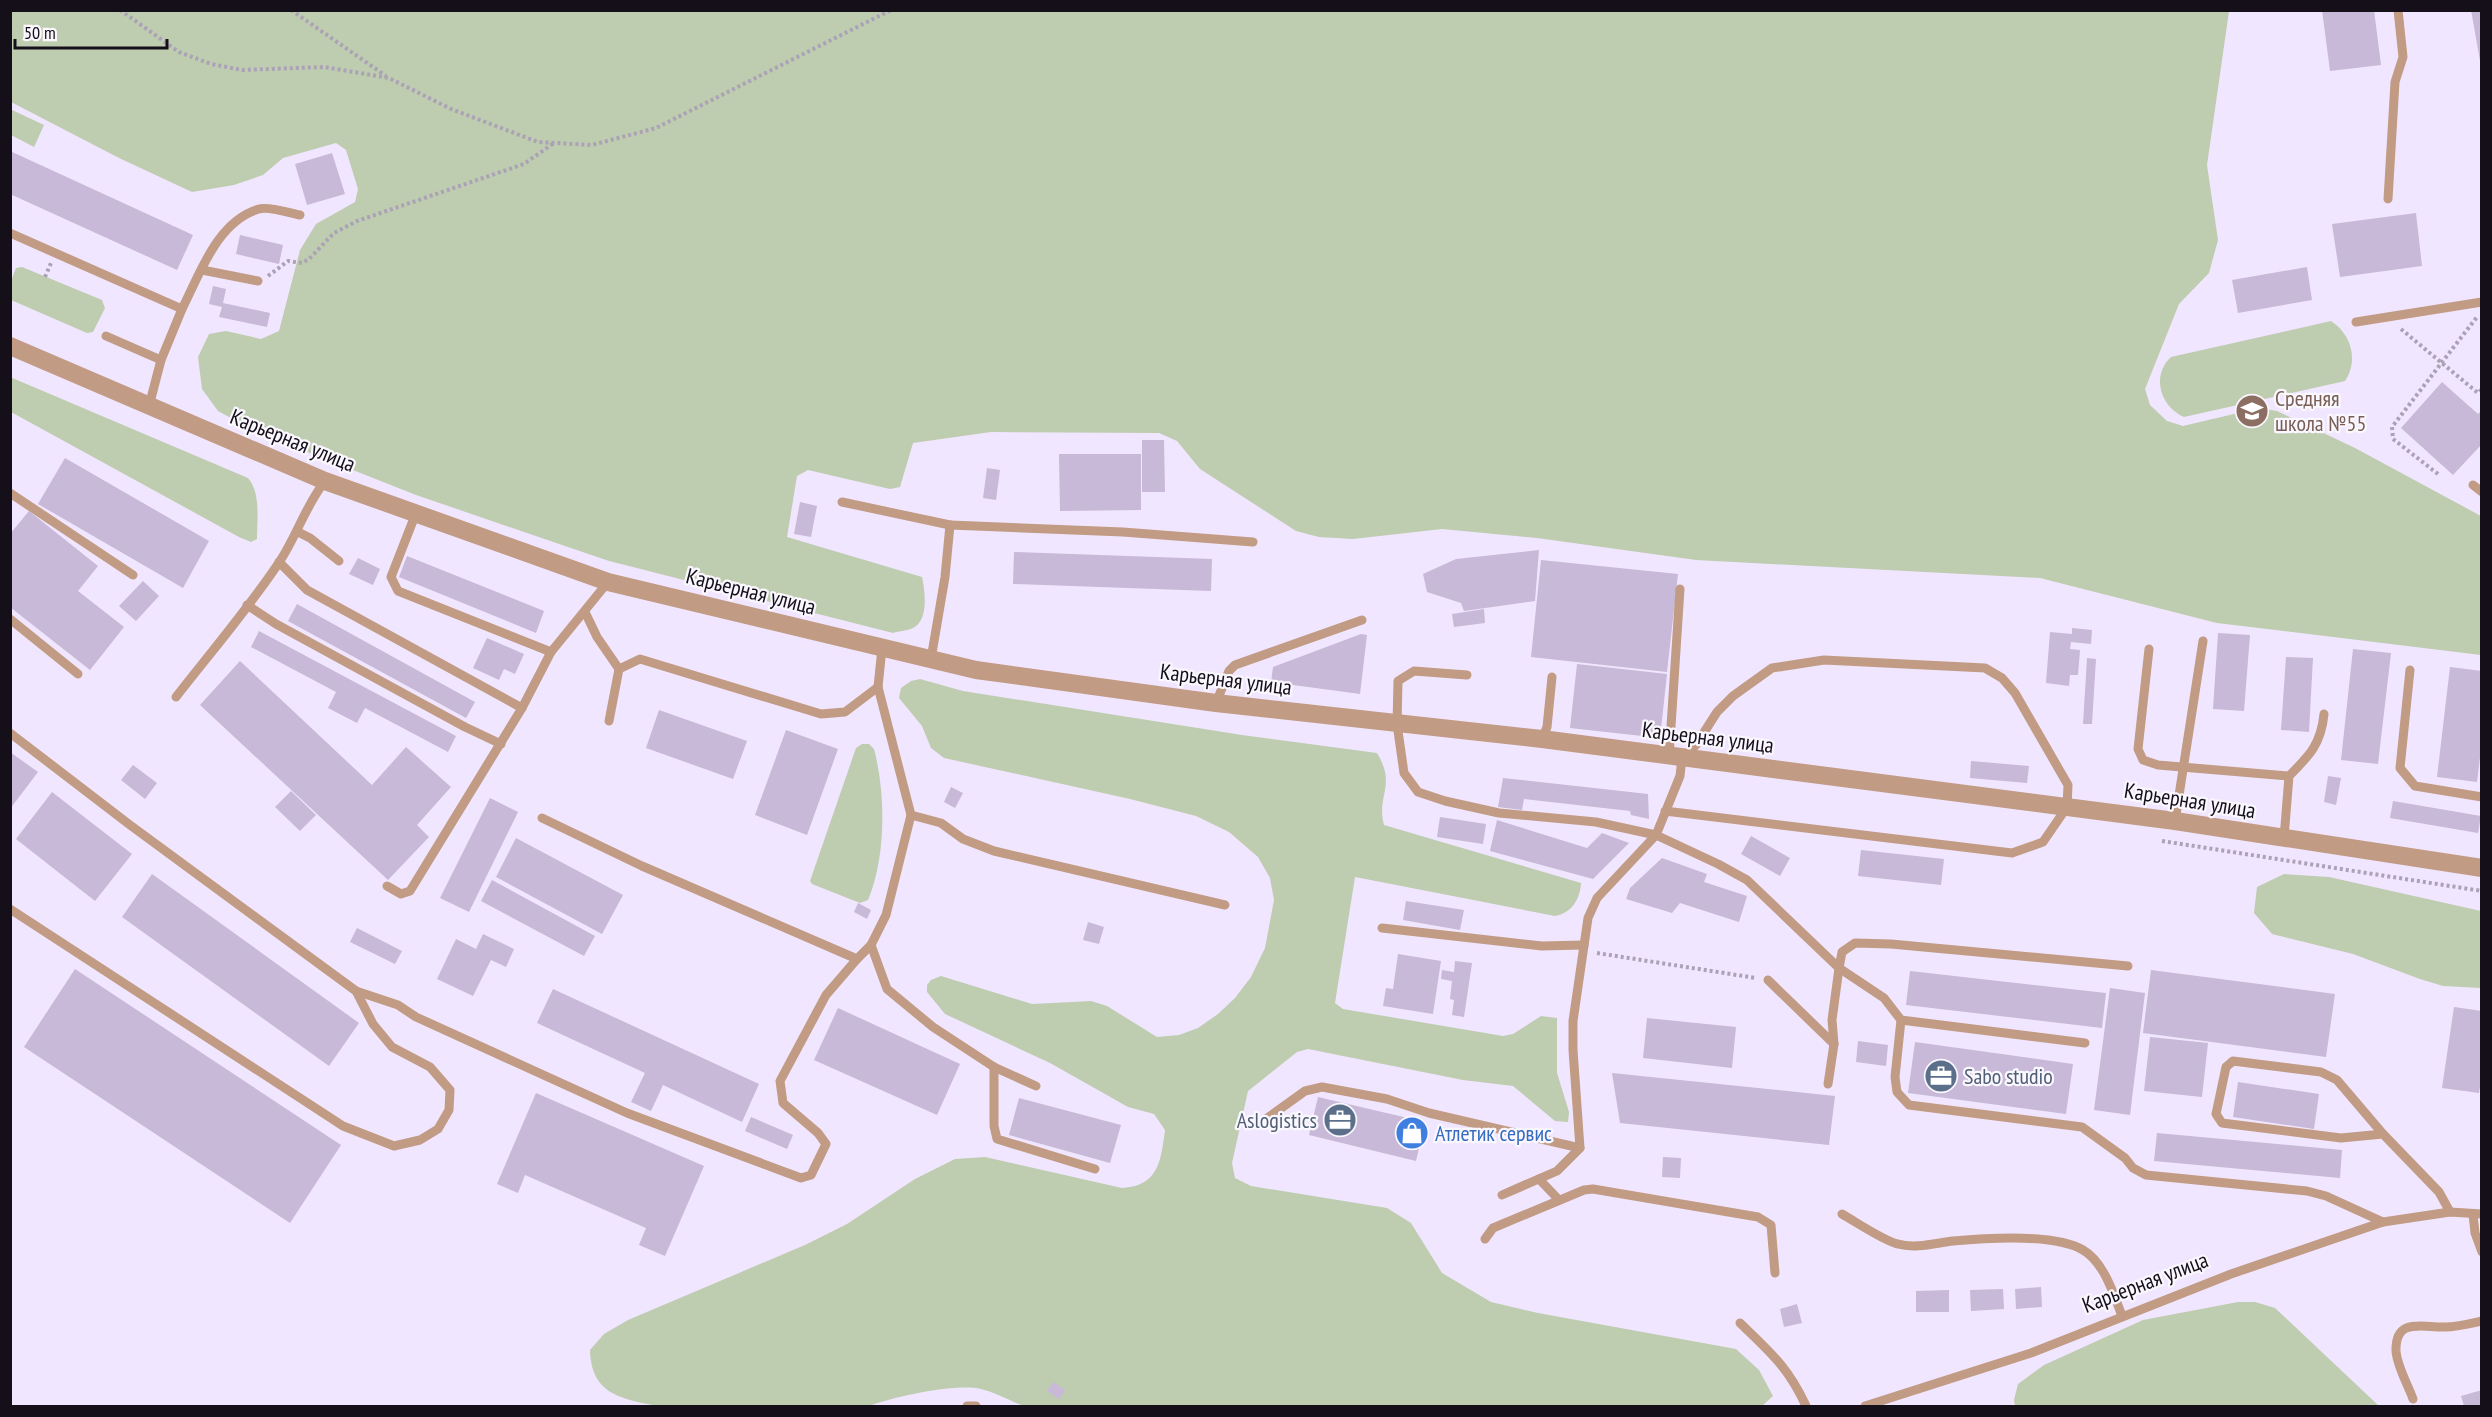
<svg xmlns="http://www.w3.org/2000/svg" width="2492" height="1417" viewBox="0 0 2492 1417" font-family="'PT Sans Narrow',sans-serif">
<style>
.green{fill:#beccaf}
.building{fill:#c7b9d7}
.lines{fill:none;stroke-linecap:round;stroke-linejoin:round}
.path{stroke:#aba2b6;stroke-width:4;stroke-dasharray:3 3;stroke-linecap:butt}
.service{stroke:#c19b84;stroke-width:9}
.tertiary{stroke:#c19b84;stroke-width:18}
.labels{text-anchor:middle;stroke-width:4.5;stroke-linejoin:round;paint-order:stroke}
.education-label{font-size:22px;fill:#785e54;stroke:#faf7fe;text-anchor:start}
.street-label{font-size:22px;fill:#140f19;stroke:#faf7fe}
.service-label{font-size:22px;fill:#4e5e75;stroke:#faf7fe;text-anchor:start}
.shop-label{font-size:22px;fill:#366cbe;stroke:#faf7fe;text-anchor:start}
</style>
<rect width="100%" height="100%" fill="#f1e6ff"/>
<g class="green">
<path d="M10,11H2229L2207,165L2218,240L2209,273L2179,304L2145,389L2150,405L2167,421L2183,426L2259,408L2277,411L2355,448L2481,516V655L2217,623L2040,578L1696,560L1537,538L1442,529L1353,539L1319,537L1296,531L1200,469L1177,441L1159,433L991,432L913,443L900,487L890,489L808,470L797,476L787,537L922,577C925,591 929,620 913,628C907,631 899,631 893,633L609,561L416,495L257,432L218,411L202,389L198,357L209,334L226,331L261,339L279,331L300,250L316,224L355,202L358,189L346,150L336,143L283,158L263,175L234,185L192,192L119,158L11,102Z"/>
<polygon points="10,109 44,125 34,147 11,135"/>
<polygon points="22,267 102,300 105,308 93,332 87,333 11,300 11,281 16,268"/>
<path d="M2331,321C2351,334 2359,360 2345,381L2184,417C2160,407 2151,375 2171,357Z"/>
<path d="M10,377L248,478C261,493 257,519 257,539L251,542L239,537L11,412Z"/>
<path d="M920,679L963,691L1242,735L1377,753C1397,786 1376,795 1384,825L1581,883C1580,899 1572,913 1555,916L1355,877L1335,1003L1343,1009L1503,1036L1513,1034L1541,1016L1557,1018V1073L1569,1112L1568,1122L1555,1121L1513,1086L1463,1080L1308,1049L1297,1052L1248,1091L1232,1163L1235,1178L1251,1186L1387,1208L1411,1223L1442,1273L1491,1302L1538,1313L1736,1349L1759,1370L1773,1396L1762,1406H1024C1010,1401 995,1392 981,1389C956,1383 893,1397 869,1406H658C621,1399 591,1394 590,1350L604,1334L628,1320L805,1245L847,1224L915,1179L955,1159L985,1157L1122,1188C1159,1186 1161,1160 1165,1130L1154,1114L1128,1107L1050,1063L945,1014L927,992V985L931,980L941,976L1032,1004L1091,1001L1107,1006L1157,1037L1179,1035L1198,1028L1218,1014L1235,998L1251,977L1265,948L1274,900L1270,878L1258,857L1229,832L1196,816L1130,799L944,758L931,748L922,726L899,698L901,688L911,681Z"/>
<path d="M862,744H869L874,749C886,794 886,857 868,900L860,903L812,884L810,881L856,748Z"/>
<polygon points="2284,874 2329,877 2481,911 2481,988 2443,986 2420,979 2353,954 2272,934 2254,913 2257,887"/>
<polygon points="2238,1302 2255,1302 2275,1308 2379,1406 2015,1406 2014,1400 2018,1384 2044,1365 2143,1320"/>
</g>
<g class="building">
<polygon points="2322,10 2374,10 2381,65 2330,71"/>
<polygon points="2471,10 2482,10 2482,61 2480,61"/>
<polygon points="10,151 193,235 177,270 10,194"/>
<polygon points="332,153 345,194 307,205 295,164"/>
<polygon points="2416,213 2422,266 2340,277 2332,224"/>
<polygon points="240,235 283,245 279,264 236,254"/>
<polygon points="2307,267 2312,300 2238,313 2232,280"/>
<polygon points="213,286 226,289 223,303 270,313 267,327 219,317 222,307 209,304"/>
<polygon points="2442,382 2478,414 2482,410 2482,444 2453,475 2401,428"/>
<polygon points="1142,440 1164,440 1165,492 1142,492"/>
<polygon points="1059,454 1141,454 1141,510 1060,511"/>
<polygon points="65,458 209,541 183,588 38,504"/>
<polygon points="987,468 1000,470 996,500 983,498"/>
<polygon points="800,502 817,506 811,537 794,534"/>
<polygon points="29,511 98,566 78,591 124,627 90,670 10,607 10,534"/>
<polygon points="1539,550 1535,601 1464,611 1461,603 1427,592 1423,574 1456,559"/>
<polygon points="1014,552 1212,559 1211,591 1013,584"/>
<polygon points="407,556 544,611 536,633 399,577"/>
<polygon points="358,558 380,569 373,585 349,574"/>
<polygon points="1541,560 1678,574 1667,672 1531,657"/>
<polygon points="143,581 159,596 136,621 119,606"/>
<polygon points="297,604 475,702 466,718 288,621"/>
<polygon points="1484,609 1485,623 1454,627 1452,614"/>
<polygon points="2072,628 2092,630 2091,644 2071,642 2070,649 2080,650 2078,675 2070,675 2069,686 2046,683 2050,632 2072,634"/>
<polygon points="259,631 456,736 448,752 365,708 357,723 328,708 336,692 251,647"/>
<polygon points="2218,633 2250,635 2244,711 2213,709"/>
<polygon points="1361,634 1367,635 1360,694 1271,682 1273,667"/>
<polygon points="487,638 524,654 515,674 504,669 499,680 473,668"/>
<polygon points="2353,649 2391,653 2378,764 2341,760"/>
<polygon points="2286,657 2313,658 2309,732 2281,730"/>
<polygon points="2087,658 2096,659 2092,724 2083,724"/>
<polygon points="240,661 372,785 406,747 451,787 417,825 429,837 388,880 200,705"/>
<polygon points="1577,664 1667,674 1660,738 1570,728"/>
<polygon points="2450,667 2482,671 2482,741 2477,782 2437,777"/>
<polygon points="659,710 747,741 733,779 646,748"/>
<polygon points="786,730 838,749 807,835 755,815"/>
<polygon points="10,752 38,772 10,809"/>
<polygon points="1971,761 2029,766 2027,783 1970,778"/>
<polygon points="133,765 157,783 145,799 121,780"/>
<polygon points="2328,776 2341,778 2336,805 2324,802"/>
<polygon points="1503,778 1648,794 1649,819 1631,815 1630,811 1524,799 1522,810 1498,807"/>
<polygon points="951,787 963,793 955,808 944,802"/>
<polygon points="291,791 316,815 300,831 275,807"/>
<polygon points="52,792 132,854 95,901 16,839"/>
<polygon points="490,798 518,812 469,912 440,898"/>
<polygon points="2393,801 2481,816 2478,833 2390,818"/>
<polygon points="1440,817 1486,824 1483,844 1437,837"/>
<polygon points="1497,820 1587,848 1602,833 1629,843 1593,879 1490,851"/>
<polygon points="1751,836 1790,858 1780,876 1741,854"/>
<polygon points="516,838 623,895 602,934 496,877"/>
<polygon points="1861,850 1944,859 1941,885 1858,876"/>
<polygon points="1662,858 1707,874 1704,882 1747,896 1739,922 1680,903 1672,913 1626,899 1630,888"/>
<polygon points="152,874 359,1023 329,1066 122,917"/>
<polygon points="492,880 595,936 584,956 481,901"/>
<polygon points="1406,901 1464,910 1460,930 1403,920"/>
<polygon points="858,903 871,910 867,919 854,912"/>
<polygon points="1088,922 1104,927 1099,944 1083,940"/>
<polygon points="357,928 402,951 395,964 350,942"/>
<polygon points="483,934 514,949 506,967 491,960 473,996 437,979 456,939 476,949"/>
<polygon points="1398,954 1441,961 1433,1014 1383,1006 1386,988 1393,989"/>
<polygon points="1455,961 1472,963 1464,1017 1452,1015 1454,1000 1450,999 1452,981 1441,979 1442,970 1454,972"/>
<polygon points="75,969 341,1145 290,1223 24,1047"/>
<polygon points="2151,970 2335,994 2326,1057 2143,1033"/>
<polygon points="1910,971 2106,993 2102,1028 1906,1005"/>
<polygon points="2110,988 2145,993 2130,1115 2094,1110"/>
<polygon points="553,989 759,1084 742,1122 663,1085 651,1111 631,1102 645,1073 537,1023"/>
<polygon points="2454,1007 2482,1011 2482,1073 2479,1093 2442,1088"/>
<polygon points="838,1008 960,1064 937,1115 814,1060"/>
<polygon points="1647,1018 1736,1027 1732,1068 1643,1058"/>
<polygon points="2150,1037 2208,1043 2202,1097 2144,1091"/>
<polygon points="1858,1041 1888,1045 1886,1066 1856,1062"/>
<polygon points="1915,1042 2073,1064 2066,1114 1908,1093"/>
<polygon points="1612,1073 1835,1096 1829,1145 1620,1123"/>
<polygon points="2238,1082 2319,1094 2314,1129 2233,1117"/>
<polygon points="536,1093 704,1166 665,1256 639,1245 646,1228 525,1175 518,1193 497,1184"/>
<polygon points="1318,1097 1425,1122 1416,1161 1309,1135"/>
<polygon points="1019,1098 1121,1125 1110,1163 1009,1135"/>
<polygon points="751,1117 793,1135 787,1149 745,1131"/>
<polygon points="2157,1133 2342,1150 2340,1178 2154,1161"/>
<polygon points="1663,1157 1681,1158 1680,1178 1662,1177"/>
<polygon points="2041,1287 2042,1307 2016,1309 2015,1289"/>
<polygon points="2003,1289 2004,1309 1971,1311 1970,1290"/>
<polygon points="1949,1290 1949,1312 1916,1312 1916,1291"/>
<polygon points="1797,1304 1802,1323 1784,1327 1780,1309"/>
<polygon points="1053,1382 1065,1390 1059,1399 1047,1391"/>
<polygon points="2482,1390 2482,1406 2464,1406 2461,1396"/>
</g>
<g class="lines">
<g class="path">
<polyline points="120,10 179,52 211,64 242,70 324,67 389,78 451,109 538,142 592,145 656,128 891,10"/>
<polyline points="291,10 386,76"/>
<polyline points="268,276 288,261 302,263 309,259 334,233 357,221 524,164 554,143"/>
<polyline points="45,277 51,263"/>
<polyline points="2401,329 2478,393 2482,389"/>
<polyline points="2438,474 2393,439 2392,427 2477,317"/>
<polyline points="2162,841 2482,891"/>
<polyline points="1597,953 1756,978"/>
</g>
<g class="service">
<polyline points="2388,199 2395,82 2403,57 2398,10"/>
<polyline points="10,233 182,309 161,360 149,406"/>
<polyline points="202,270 258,281"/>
<path d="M182,309C200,274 217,221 259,209C267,206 291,213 300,215"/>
<polyline points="2356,322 2482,302"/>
<polyline points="106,336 161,360"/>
<polyline points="2473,485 2482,492"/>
<polyline points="10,493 133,575"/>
<polyline points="842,502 950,525 945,577 931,659"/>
<polyline points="416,513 391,577 398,591 551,652"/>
<polyline points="950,525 1123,532 1253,542"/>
<polyline points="298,532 310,538 339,561"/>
<polyline points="279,562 307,590 522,708"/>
<polyline points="247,605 276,624 465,727 501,744"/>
<polyline points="585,612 597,637 619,669"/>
<polyline points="10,619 78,674"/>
<polyline points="882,648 878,687 911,815 886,915 871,945 887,989 933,1027 994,1067 1036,1086"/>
<polyline points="2149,649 2138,749 2143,760 2158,765 2289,776"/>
<polyline points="2410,670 2400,768 2415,786 2482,797"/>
<polyline points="1467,675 1414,671 1398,681 1397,724 1404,773 1418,792 1445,801 1499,813 1596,822 1656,835 1718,864 1747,880 1839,968 1832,1020 1834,1044 1828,1084"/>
<path d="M176,697C211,652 249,608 280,561C297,535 306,505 325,481"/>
<polyline points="1216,703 1229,671 1235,665 1362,620"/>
<polyline points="609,721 619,669 640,659 821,714 845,712 878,687"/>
<polyline points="10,733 130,825 356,991 398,1005 416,1017 627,1113 801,1178 811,1175 826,1144 818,1133 783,1103 780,1081 826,995 857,959"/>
<polyline points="1542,739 1547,727 1552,677"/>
<polyline points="1669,757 1680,589"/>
<polyline points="911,815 941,823 963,839 994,851 1225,905"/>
<polyline points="542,818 642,866 857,959 871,945"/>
<polyline points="2175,821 2203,641"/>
<path d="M2284,838L2289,776C2310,755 2321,744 2324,714"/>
<polyline points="387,886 401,894 410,891 522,708 551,652 608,582"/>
<polyline points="10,909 343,1126 394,1146 420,1140 438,1129 449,1110 450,1090 430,1067 392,1047 373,1024 356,991"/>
<polyline points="1382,928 1542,946 1584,945"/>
<polyline points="1768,980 1834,1044"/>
<polyline points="1901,1020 1895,1077 1897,1092 1909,1105 2082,1127 2125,1158 2133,1168 2146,1175 2307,1191 2326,1196 2383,1222"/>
<polyline points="2085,1043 1901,1020 1884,998 1839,968 1842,952 1855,943 1891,944 2128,966"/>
<polyline points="994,1067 994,1126 997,1139 1095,1169"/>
<polyline points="1266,1119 1305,1091 1322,1087 1387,1099 1429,1113 1580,1148"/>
<polyline points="2383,1134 2341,1138 2222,1123 2216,1114 2226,1067 2233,1061 2321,1072 2337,1080 2383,1134 2439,1192 2450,1212"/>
<polyline points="1539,1179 1559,1200"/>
<polyline points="1502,1195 1557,1171 1580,1148 1573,1050 1573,1021 1588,918 1597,898 1656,835 1680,776 1682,758 1696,745 1717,712 1733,696 1772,668 1824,660 1985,668 2002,678 2015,693 2068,785 2067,807 2043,842 2012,853 1665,811"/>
<path d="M1842,1214C1856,1222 1884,1241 1898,1244C1915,1249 1936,1243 1953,1241C1986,1238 2054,1233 2083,1250C2104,1262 2114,1295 2122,1316"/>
<polyline points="2473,1214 2475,1233 2482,1252"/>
<polyline points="1485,1239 1493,1228 1584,1190 1593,1189 1758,1217 1771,1225 1775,1273"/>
<path d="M1740,1323C1771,1353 1788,1367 1806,1406"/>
<path d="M2413,1399C2408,1385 2397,1366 2396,1351C2395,1316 2425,1328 2445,1327C2457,1327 2469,1324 2482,1321"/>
<polyline points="967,1406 976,1406"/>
<polyline points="1865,1406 2031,1353 2231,1274 2383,1222 2450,1212 2482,1214"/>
</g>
<polyline class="tertiary" points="10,346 325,481 608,582 976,670 1216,703 1542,739 2175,821 2482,868"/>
</g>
<defs>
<symbol id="school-disc" viewBox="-11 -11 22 22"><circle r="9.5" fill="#8d6e63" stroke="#faf7fe"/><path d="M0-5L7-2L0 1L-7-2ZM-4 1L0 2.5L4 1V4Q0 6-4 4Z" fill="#fff"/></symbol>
<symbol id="office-disc" viewBox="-11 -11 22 22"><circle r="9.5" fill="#5c6f8a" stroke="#faf7fe"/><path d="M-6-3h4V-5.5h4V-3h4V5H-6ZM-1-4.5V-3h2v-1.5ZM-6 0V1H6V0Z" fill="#fff"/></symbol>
<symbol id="shop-disc" viewBox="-11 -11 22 22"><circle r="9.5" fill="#3f7fe0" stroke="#faf7fe"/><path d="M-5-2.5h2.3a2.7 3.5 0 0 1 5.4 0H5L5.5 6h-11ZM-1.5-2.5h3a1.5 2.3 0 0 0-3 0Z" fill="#fff"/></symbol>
</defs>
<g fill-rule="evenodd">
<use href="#school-disc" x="2233" y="392" width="38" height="38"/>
<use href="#office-disc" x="1922" y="1057" width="38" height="38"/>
<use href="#office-disc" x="1321" y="1101" width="38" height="38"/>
<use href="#shop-disc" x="1393" y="1114" width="38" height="38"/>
</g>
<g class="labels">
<g class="education-label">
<text x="2275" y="406">Средняя<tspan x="2275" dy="25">школа №55</tspan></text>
</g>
<g class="street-label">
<text transform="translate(293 440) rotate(22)" y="8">Карьерная улица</text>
<text transform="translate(751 591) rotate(14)" y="8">Карьерная улица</text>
<text transform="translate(1226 679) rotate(7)" y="8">Карьерная улица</text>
<text transform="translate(1708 737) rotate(7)" y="8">Карьерная улица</text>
<text transform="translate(2190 800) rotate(9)" y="8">Карьерная улица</text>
<text transform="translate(2145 1282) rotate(-21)" y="8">Карьерная улица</text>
</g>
<g class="service-label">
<text x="1964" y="1084">Sabo studio</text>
<text x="1317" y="1128" text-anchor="end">Aslogistics</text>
</g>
<g class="shop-label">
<text x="1435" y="1141">Атлетик сервис</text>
</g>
</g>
<rect width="2492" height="1417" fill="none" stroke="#140f19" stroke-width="24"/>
<path d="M15 39v9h152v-9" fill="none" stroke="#140f19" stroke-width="3"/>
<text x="24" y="39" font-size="18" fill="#140f19" stroke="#faf7fe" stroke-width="4.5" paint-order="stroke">50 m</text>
</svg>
